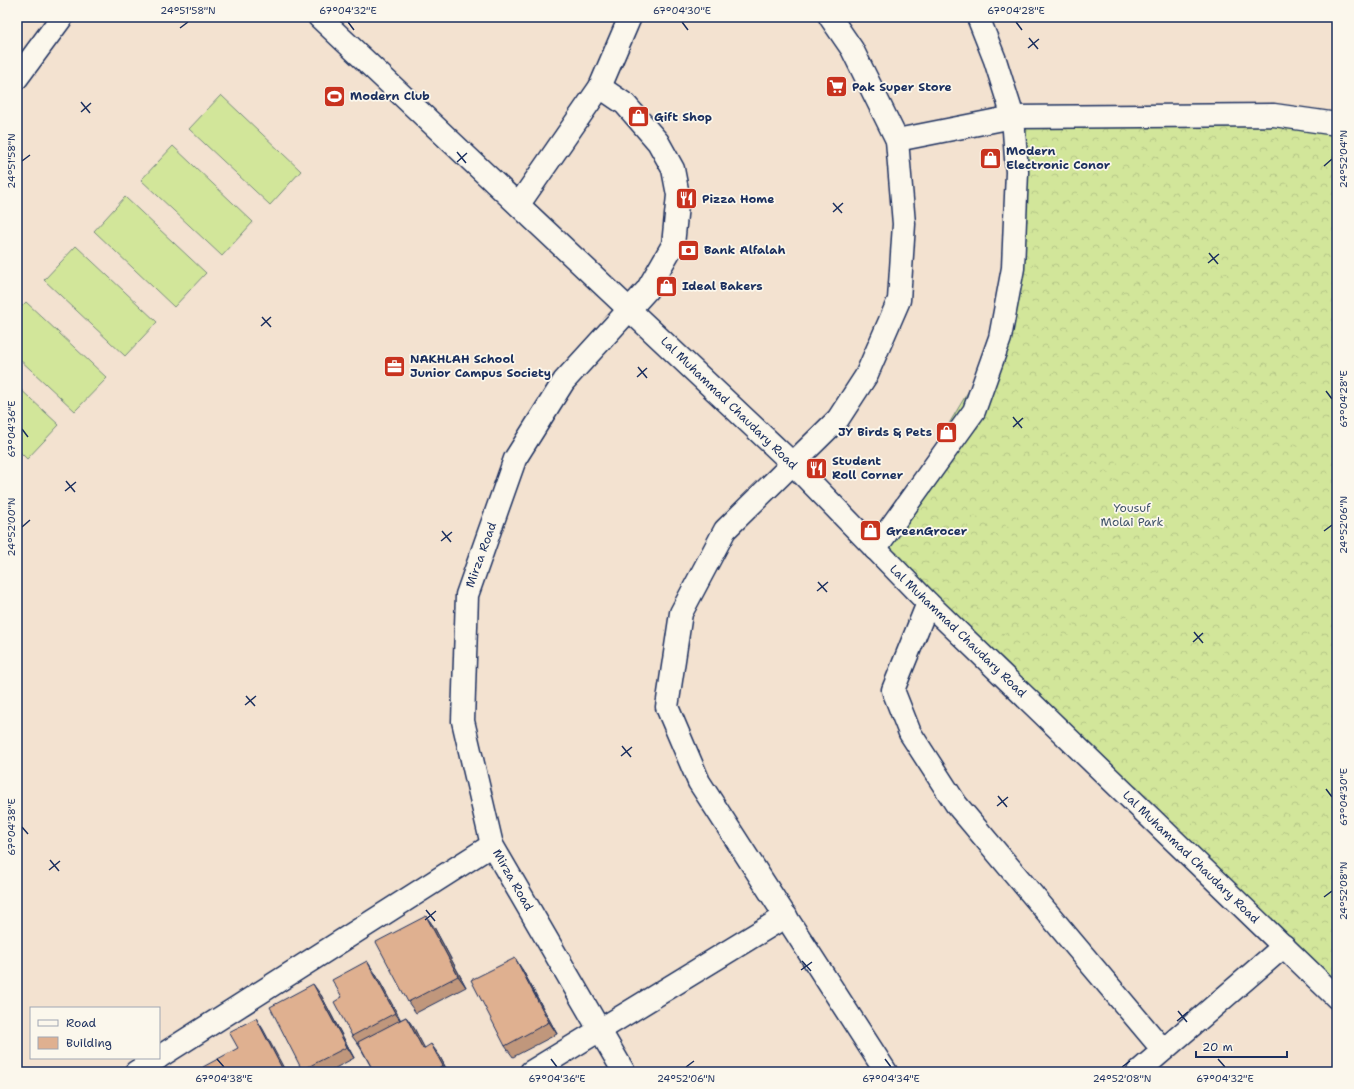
<svg xmlns="http://www.w3.org/2000/svg" width="1354" height="1089" viewBox="0 0 1354 1089" font-family="'Shantell Sans',sans-serif">
<style>
.forest{fill:url(#forest-crowns);stroke:#768a7c}
.pitch{fill:#d2e69a;stroke:#768a7c}
.lines{fill:none;stroke-linecap:round;stroke-linejoin:round}
.minor-casing{stroke:#1b2f5e;stroke-width:25}
.tertiary-casing{stroke:#1b2f5e;stroke-width:25}
.minor{stroke:#fbf7ec;stroke-width:22}
.tertiary{stroke:#fbf7ec;stroke-width:22}
.wall{fill:#c0977c;stroke:#1b2f5e}
.shaded-wall{fill:#9c7b65;stroke:#1b2f5e}
.building{fill:#dfb090;stroke:#1b2f5e}
.ticks{fill:none;stroke:#1b2f5e;stroke-width:1.5}
.labels{text-anchor:middle;stroke-width:3.5;stroke-linejoin:round;paint-order:stroke}
.poi-label{font-size:12px;font-weight:bold;fill:#1b2f5e;stroke:#fbf7ec;text-anchor:start}
.street-label{font-size:12px;fill:#1b2f5e;stroke:#fbf7ec}
.park-label{font-size:12px;fill:#40546a;stroke:#fbf7ec}
.neatline{fill:none;stroke:#1b2f5e;stroke-width:1.5}
.ticks-label{font-size:10px;text-anchor:middle;fill:#1b2f5e}
</style>
<defs>
<pattern id="forest-crowns" width="20" height="18" patternUnits="userSpaceOnUse"><rect width="20" height="18" fill="#d2e69a"/><path d="M2 6a3 3 0 1 1 6 0M12 15a3 3 0 1 1 6 0" fill="none" stroke="#b4c687"/></pattern>
</defs>
<rect width="100%" height="100%" fill="#f3e2d0"/>
<filter id="ink" filterUnits="userSpaceOnUse"><feTurbulence type="fractalNoise" baseFrequency=".025" numOctaves="2"/><feDisplacementMap in="SourceGraphic" scale="8" xChannelSelector="R" yChannelSelector="G"/><feConvolveMatrix kernelMatrix="1 2 1 2 8 2 1 2 1" color-interpolation-filters="sRGB"/></filter>
<g filter="url(#ink)">
<polygon class="forest" points="1013,117 1337,124 1337,997 875,548 1000,338"/>
<g class="pitch">
<polygon points="221,95 301,171 270,205 189,129"/>
<polygon points="173,146 253,222 222,256 141,180"/>
<polygon points="125,197 206,273 174,307 94,231"/>
<polygon points="76,246 157,322 125,356 44,280"/>
<polygon points="26,302 107,378 75,411 17,357 17,311"/>
<polygon points="17,386 59,425 27,459 17,449"/>
</g>
<g class="lines">
<defs>
<g id="minor">
<polyline points="830,17 852,49 897,140 904,224 899,300 866,376 838,419 725,530 681,613 667,707 699,782 886,1072"/>
<polyline points="17,78 62,17"/>
<polyline points="600,87 625,104 658,142 673,169 678,195 673,245 647,290 564,381 515,459 467,595 463,721 492,845 624,1072"/>
<polyline points="897,140 1013,117 1274,115 1337,124"/>
<polyline points="519,204 600,87 630,17"/>
<polyline points="875,549 974,411 1000,338 1013,268 1017,172 1013,117 995,60 978,17"/>
<polyline points="928,603 893,690 910,733 956,804 1163,1050"/>
<polyline points="159,1057 492,845"/>
<polyline points="136,1072 158,1058"/>
<polyline points="531,1072 786,916"/>
<polyline points="1138,1072 1284,946"/>
</g>
<polyline id="tertiary" points="319,17 793,464 928,603 1337,998"/>
</defs>
<use href="#minor" class="minor-casing"/>
<use href="#tertiary" class="tertiary-casing"/>
<use href="#minor" class="minor"/>
<use href="#tertiary" class="tertiary"/>
</g>
<g class="wall">
<polygon points="426,916 434,927 466,987 416,1013 408,1002"/>
<polygon points="522,969 557,1034 513,1057 505,1046"/>
<polygon points="375,973 400,1020 406,1017 414,1028 424,1048 439,1055 448,1072 374,1072 360,1047 352,1036"/>
<polygon points="321,995 354,1058 328,1072 304,1072 302,1070"/>
</g>
<g class="shaded-wall">
<polygon points="426,916 434,927 466,987 458,976"/>
<polygon points="515,958 522,969 557,1034 549,1022"/>
<polygon points="367,961 375,973 403,1024 395,1013"/>
<polygon points="313,984 321,995 354,1058 347,1047"/>
<polygon points="406,1017 414,1028 431,1060 423,1049"/>
<polygon points="256,1018 263,1029 286,1072 284,1072"/>
<polygon points="431,1044 439,1055 448,1072 447,1072 443,1066"/>
</g>
<g class="building">
<polygon points="426,916 458,976 408,1002 376,942"/>
<polygon points="515,958 549,1022 505,1046 471,980"/>
<polygon points="367,961 395,1013 352,1036 334,1002 342,997 332,980"/>
<polygon points="313,984 347,1047 302,1070 270,1007"/>
<polygon points="406,1017 423,1049 431,1044 443,1066 433,1072 374,1072 358,1042"/>
<polygon points="256,1018 284,1072 206,1072 203,1067 238,1048 229,1032"/>
</g>
</g>
<path class="ticks" d="M348,22L354,30M682,22L688,30M1016,22L1022,30M180,28L188,22M1029,38L1038,49M1028,48L1039,39M81,102L90,113M81,112L91,103M457,152L466,163M22,161L30,155M457,162L467,153M1324,166L1332,159M833,203L842,213M833,212L843,203M1209,253L1218,264M1208,263L1219,254M262,317L271,327M261,326L271,317M638,367L647,378M637,377L647,368M1326,391L1332,399M1013,417L1022,428M1013,427L1023,418M22,429L28,437M66,481L75,492M65,491L76,482M22,527L30,520M442,531L451,542M1324,531L1332,525M441,541L452,532M818,582L827,592M817,591L828,582M1194,632L1203,643M1193,642L1203,633M246,696L255,706M245,705L256,696M622,746L631,757M621,756L632,747M1326,789L1332,797M998,796L1007,807M997,806L1008,797M22,827L28,834M50,860L59,871M49,870L60,861M1324,897L1332,891M426,910L435,921M425,920L436,911M802,961L811,971M801,970L812,962M1178,1011L1187,1022M1177,1021L1188,1012M217,1059L224,1067M551,1059L557,1067M885,1059L891,1067M1218,1059L1225,1067M686,1067L694,1061M1122,1067L1130,1061"/>
<defs>
<symbol id="supermarket-square" viewBox="-11 -11 22 22"><rect x="-9" y="-9" width="18" height="18" rx="4" fill="#c8321e" stroke="#fbf7ec"/><path d="M-6-5.5h2.5l.6 2H6L4.5 2H-2.5L-4.4-4H-6ZM-1.5 3.2a1.3 1.3 0 1 0 .1 0ZM3 3.2a1.3 1.3 0 1 0 .1 0Z" fill="#fff"/></symbol>
<symbol id="stadium-square" viewBox="-11 -11 22 22"><rect x="-9" y="-9" width="18" height="18" rx="4" fill="#c8321e" stroke="#fbf7ec"/><path d="M0-5a6.5 5 0 1 0 0 10a6.5 5 0 1 0 0-10ZM-3.5-1.8h7v3.6h-7Z" fill="#fff"/></symbol>
<symbol id="shop-square" viewBox="-11 -11 22 22"><rect x="-9" y="-9" width="18" height="18" rx="4" fill="#c8321e" stroke="#fbf7ec"/><path d="M-5-2.5h2.3a2.7 3.5 0 0 1 5.4 0H5L5.5 6h-11ZM-1.5-2.5h3a1.5 2.3 0 0 0-3 0Z" fill="#fff"/></symbol>
<symbol id="restaurant-square" viewBox="-11 -11 22 22"><rect x="-9" y="-9" width="18" height="18" rx="4" fill="#c8321e" stroke="#fbf7ec"/><path d="M-5-6h1v4h1v-4h1v4h1v-4h1v5L-1.5 .5V6h-2V.5L-5-1ZM5-6V6H3V1.5H1.5Q1.5-4 5-6Z" fill="#fff"/></symbol>
<symbol id="bank-square" viewBox="-11 -11 22 22"><rect x="-9" y="-9" width="18" height="18" rx="4" fill="#c8321e" stroke="#fbf7ec"/><path d="M-6-4H6V4H-6ZM0-2.3a2.3 2.3 0 1 0 0 4.6a2.3 2.3 0 1 0 0-4.6Z" fill="#fff"/></symbol>
<symbol id="office-square" viewBox="-11 -11 22 22"><rect x="-9" y="-9" width="18" height="18" rx="4" fill="#c8321e" stroke="#fbf7ec"/><path d="M-6-3h4V-5.5h4V-3h4V5H-6ZM-1-4.5V-3h2v-1.5ZM-6 0V1H6V0Z" fill="#fff"/></symbol>
</defs>
<g fill-rule="evenodd">
<use href="#supermarket-square" x="824" y="74" width="25" height="25"/>
<use href="#stadium-square" x="322" y="84" width="25" height="25"/>
<use href="#shop-square" x="626" y="104" width="25" height="25"/>
<use href="#shop-square" x="978" y="146" width="25" height="25"/>
<use href="#restaurant-square" x="674" y="186" width="25" height="25"/>
<use href="#bank-square" x="676" y="238" width="25" height="25"/>
<use href="#shop-square" x="654" y="274" width="25" height="25"/>
<use href="#office-square" x="382" y="354" width="25" height="25"/>
<use href="#shop-square" x="934" y="420" width="25" height="25"/>
<use href="#restaurant-square" x="804" y="456" width="25" height="25"/>
<use href="#shop-square" x="858" y="518" width="25" height="25"/>
</g>
<g class="labels">
<g class="poi-label">
<text x="852" y="91">Pak Super Store</text>
<text x="350" y="100">Modern Club</text>
<text x="654" y="121">Gift Shop</text>
<text x="1006" y="155">Modern<tspan x="1006" dy="14">Electronic Conor</tspan></text>
<text x="702" y="203">Pizza Home</text>
<text x="704" y="254">Bank Alfalah</text>
<text x="682" y="290">Ideal Bakers</text>
<text x="410" y="363">NAKHLAH School<tspan x="410" dy="14">Junior Campus Society</tspan></text>
<text x="932" y="436" text-anchor="end">JY Birds &amp; Pets</text>
<text x="832" y="465">Student<tspan x="832" dy="14">Roll Corner</tspan></text>
<text x="886" y="535">GreenGrocer</text>
</g>
<g class="street-label">
<text transform="translate(729 403) rotate(44)" y="4">Lal Muhammad Chaudary Road</text>
<text transform="translate(481 555) rotate(-70)" y="4">Mirza Road</text>
<text transform="translate(958 631) rotate(44)" y="4">Lal Muhammad Chaudary Road</text>
<text transform="translate(1191 857) rotate(44)" y="4">Lal Muhammad Chaudary Road</text>
<text transform="translate(513 880) rotate(60)" y="4">Mirza Road</text>
</g>
<g class="park-label">
<text x="1132" y="512">Yousuf<tspan x="1132" dy="14">Molai Park</tspan></text>
</g>
</g>
<rect width="1354" height="1089" fill="none" stroke="#fbf7ec" stroke-width="44"/>
<rect x="30" y="1007" width="130" height="52" fill="#fbf7ec" stroke="#a1a7b3"/>
<rect x="38" y="1020" width="20" height="6" fill="#fbf7ec" stroke="#a1a7b3"/>
<text x="66" y="1027" font-size="12" fill="#1b2f5e">Road</text>
<rect x="38" y="1037" width="20" height="12" fill="#dfb090" stroke="#a1a7b3"/>
<text x="66" y="1047" font-size="12" fill="#1b2f5e">Building</text>
<path d="M1196 1051v6h91v-6" fill="none" stroke="#1b2f5e" stroke-width="2"/>
<text x="1202" y="1051" font-size="12" fill="#1b2f5e" stroke="#fbf7ec" stroke-width="3" paint-order="stroke">20 m</text>
<rect x="22" y="22" width="1310" height="1045" class="neatline"/>
<g class="ticks-label">
<text x="188" y="14">24°51'58"N</text>
<text x="348" y="14">67°04'32"E</text>
<text x="682" y="14">67°04'30"E</text>
<text x="1016" y="14">67°04'28"E</text>
<text transform="translate(1343 159) rotate(-90)" y="4">24°52'04"N</text>
<text transform="translate(11 161) rotate(-90)" y="4">24°51'58"N</text>
<text transform="translate(1343 399) rotate(-90)" y="4">67°04'28"E</text>
<text transform="translate(11 429) rotate(-90)" y="4">67°04'36"E</text>
<text transform="translate(1343 525) rotate(-90)" y="4">24°52'06"N</text>
<text transform="translate(11 527) rotate(-90)" y="4">24°52'00"N</text>
<text transform="translate(1343 797) rotate(-90)" y="4">67°04'30"E</text>
<text transform="translate(11 827) rotate(-90)" y="4">67°04'38"E</text>
<text transform="translate(1343 891) rotate(-90)" y="4">24°52'08"N</text>
<text x="224" y="1082">67°04'38"E</text>
<text x="557" y="1082">67°04'36"E</text>
<text x="686" y="1082">24°52'06"N</text>
<text x="891" y="1082">67°04'34"E</text>
<text x="1122" y="1082">24°52'08"N</text>
<text x="1225" y="1082">67°04'32"E</text>
</g>
</svg>
